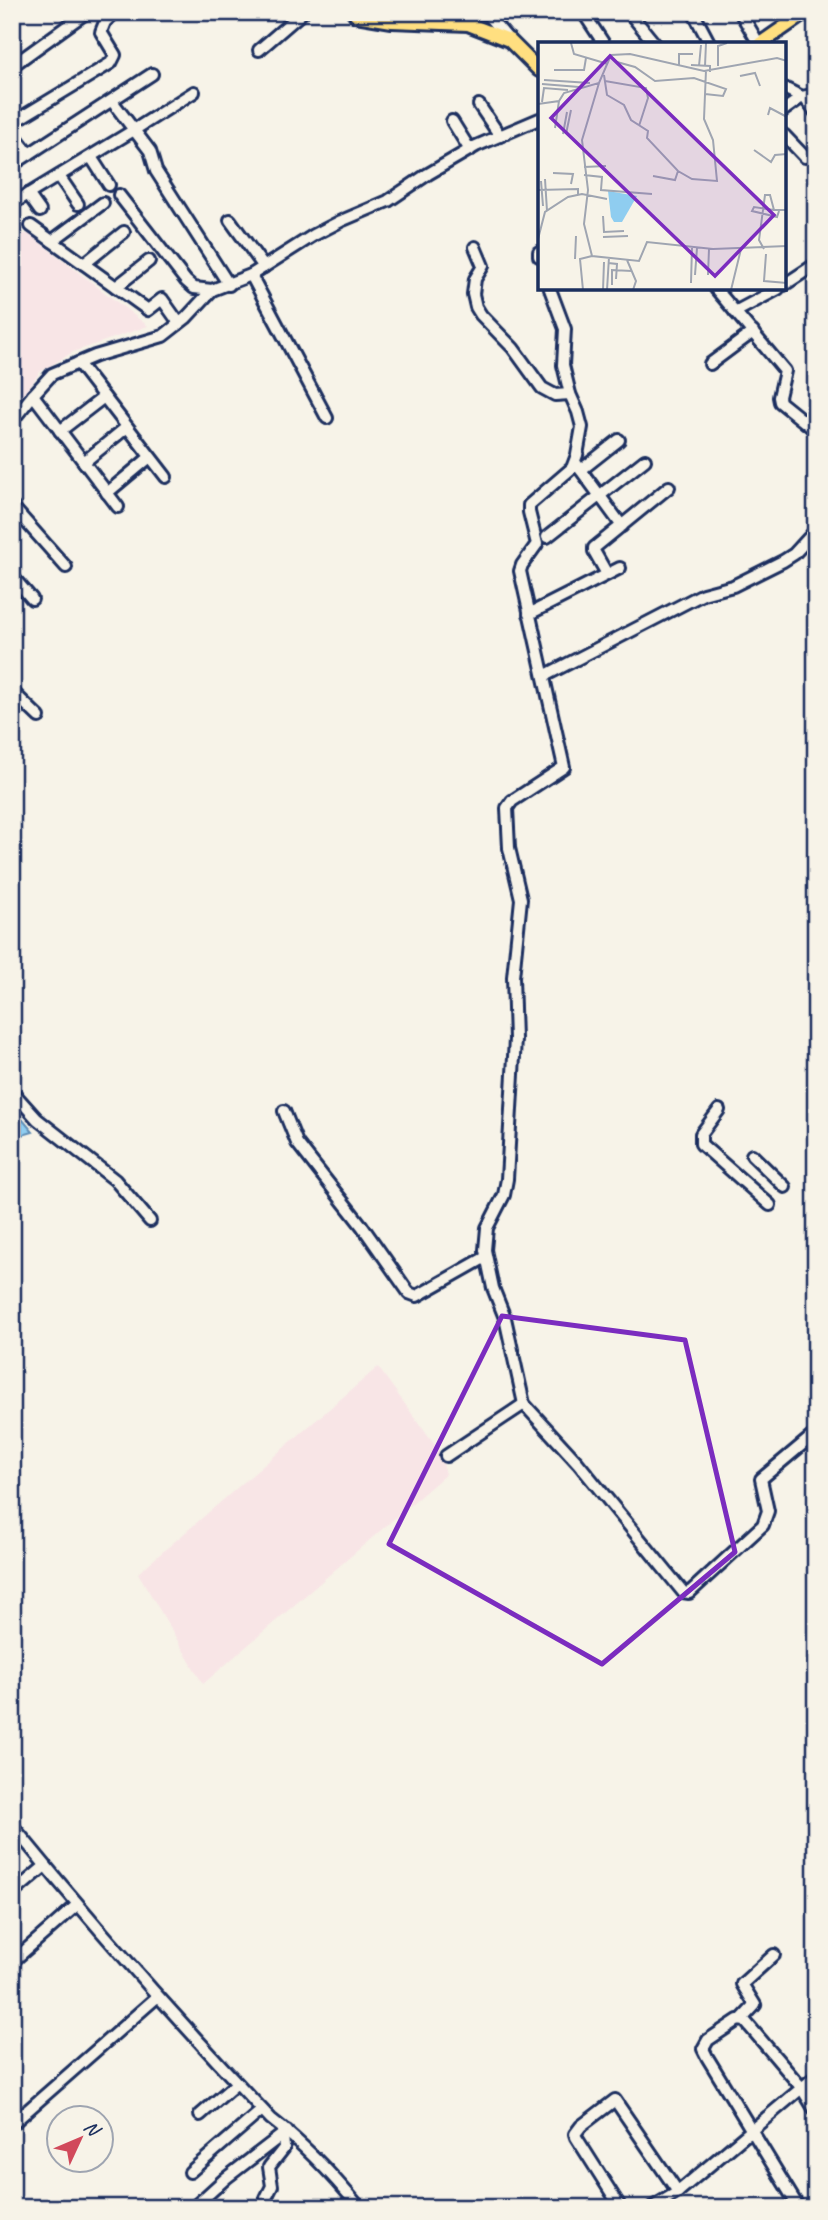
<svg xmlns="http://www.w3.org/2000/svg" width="828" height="2220" viewBox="0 0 828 2220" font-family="Caveat,sans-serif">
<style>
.built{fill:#f8e5e6}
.water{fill:#8fcdf0;stroke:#618eb6;stroke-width:2}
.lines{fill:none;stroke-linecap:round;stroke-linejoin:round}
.minor-casing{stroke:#1b2f5e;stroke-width:16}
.major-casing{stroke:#1b2f5e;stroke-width:18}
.minor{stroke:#f7f3e8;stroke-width:10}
.major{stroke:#ffdf80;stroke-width:12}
.marked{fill:none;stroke:#7b2cbf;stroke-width:5;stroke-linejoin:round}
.inset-road{fill:none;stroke:#9fa5b1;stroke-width:2}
.view{fill:#7b2cbf;fill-opacity:0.15;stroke:#7b2cbf;stroke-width:3.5}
.inset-edge{fill:none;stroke:#1b2f5e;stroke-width:3.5}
</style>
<rect width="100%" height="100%" fill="#f7f3e8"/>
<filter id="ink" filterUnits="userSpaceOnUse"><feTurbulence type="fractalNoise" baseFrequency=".0143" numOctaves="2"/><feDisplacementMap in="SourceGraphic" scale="14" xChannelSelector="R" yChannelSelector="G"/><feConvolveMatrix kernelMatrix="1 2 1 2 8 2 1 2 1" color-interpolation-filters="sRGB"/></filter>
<g filter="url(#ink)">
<g class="built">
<polygon points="12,234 29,234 148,326 73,352 40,372 12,411"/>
<polygon points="378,1367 439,1451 446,1474 203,1684 138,1573"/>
</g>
<polygon class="water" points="12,1107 33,1132 12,1138"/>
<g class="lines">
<defs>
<g id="minor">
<polyline points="485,12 508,39"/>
<polyline points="583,12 604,44"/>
<polyline points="633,12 633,17 655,44"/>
<polyline points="693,12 710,44"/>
<polyline points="740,12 759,44"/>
<polyline points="259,50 303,12"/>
<polyline points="12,66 87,12"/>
<polyline points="784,88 802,97 816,94"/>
<polyline points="804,97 816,113"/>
<polyline points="112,101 150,151 156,171 229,285"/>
<polyline points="479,105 500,136"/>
<polyline points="784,110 802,97"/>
<polyline points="452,121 470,150"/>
<polyline points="12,123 111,63 115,55 101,32 105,22 115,12"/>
<polyline points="12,132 29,154"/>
<polyline points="784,135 805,157"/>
<polyline points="91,157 109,185"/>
<polyline points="12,165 152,74"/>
<polyline points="59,176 78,204"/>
<polyline points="28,194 40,211"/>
<polyline points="119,195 186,281 194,288 212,290"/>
<polyline points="12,204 134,130 194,92"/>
<polyline points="230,220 264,267"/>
<polyline points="31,226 148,310 162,299 179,323"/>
<polyline points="52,241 103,203"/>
<polyline points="475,247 483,266 475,279 473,294 476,307 481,315 513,348 542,388 555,395 570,394"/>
<polyline points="539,252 539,256"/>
<polyline points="84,264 124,232"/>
<polyline points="251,275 327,418"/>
<polyline points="784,285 816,264"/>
<polyline points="116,287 149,261"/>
<polyline points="550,289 565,329 563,365 570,394 578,412 582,427 577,455 572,468 529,505 529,512 537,544 522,565 520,571 564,767 512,801 507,808 509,848 521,899 513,977 515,1039 507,1179 504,1195 487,1228 485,1250 493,1288 505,1318 524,1404 578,1463 683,1592 689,1593 763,1525 768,1511 761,1479 816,1433"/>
<polyline points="716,289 785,371 779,397 780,402 816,431"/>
<polyline points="735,312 778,289"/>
<polyline points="78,363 166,477"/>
<polyline points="710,364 753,332"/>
<polyline points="33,395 118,507"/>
<polyline points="12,421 33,395 52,374 95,356 163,336 186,318 212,290 251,275 314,235 341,221 388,201 428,174 476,146 539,119"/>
<polyline points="60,431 104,397"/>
<polyline points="84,462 127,427"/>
<polyline points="575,462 622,526"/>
<polyline points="581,470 619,440"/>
<polyline points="107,493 150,457"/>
<polyline points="12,506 66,567"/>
<polyline points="547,537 645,460"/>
<polyline points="607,574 594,551 594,548 669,487"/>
<polyline points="12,576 32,599"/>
<polyline points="529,614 620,568"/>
<polyline points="544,676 703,594 733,586 783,561 794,554 816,530"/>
<polyline points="12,691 39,717"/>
<polyline points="12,1091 37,1119 115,1180 150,1221"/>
<polyline points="719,1110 701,1134 701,1144 770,1205"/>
<polyline points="284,1111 297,1143 362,1226 409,1293 417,1296 486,1257"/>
<polyline points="752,1155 785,1187"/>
<polyline points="446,1456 524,1404"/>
<path d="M12,1825C95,1927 181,2024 271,2119C305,2145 333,2175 360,2208"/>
<polyline points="12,1894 45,1866"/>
<polyline points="12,1962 77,1905"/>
<polyline points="742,2019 755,2005 742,1984 774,1955"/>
<polyline points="200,2115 237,2083"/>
<polyline points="12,2124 157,1997"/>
<polyline points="190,2172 262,2110"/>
<polyline points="266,2198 272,2186 269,2167 284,2148 283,2134"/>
<polyline points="193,2208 226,2178 287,2131"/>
<polyline points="621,2208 576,2137 575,2134 581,2126 615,2100 678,2192"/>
<polyline points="651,2208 678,2192 816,2076"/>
<polyline points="799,2208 707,2057 703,2049 708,2040 738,2020 745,2021 801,2087 816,2112"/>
</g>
<g id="major">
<polyline points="354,12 356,15 392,21 468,24 509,40 539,70"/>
<polyline points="760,44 806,12"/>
</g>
</defs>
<use href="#minor" class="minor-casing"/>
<use href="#major" class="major-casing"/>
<use href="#minor" class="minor"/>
<use href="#major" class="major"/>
</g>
</g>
<path class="marked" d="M502,1316L685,1340L735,1552L602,1664L389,1544Z"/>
<g transform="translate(538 42)">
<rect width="248" height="248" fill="#f7f3e8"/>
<path d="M70,149L99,154L84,180H76L73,175Z" fill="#8fcdf0"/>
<path class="inset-road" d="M33,1L36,12L70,22M79,20L97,25L117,39L156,36L188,47L185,54L167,52M153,23L172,24V30M141,24V12H155M161,24L163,3M167,24L168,1M180,24V4L189,1M16,28H46L48,16M66,33L69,53L86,63L93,78L110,89L109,96L140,129L154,137L179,139L175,98L166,77L168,28M202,34L217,31L222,44M6,38L52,41M67,39L108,46L110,56L101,84M61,41L44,98L50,148L46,182L54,214L101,219L109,200L175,207L249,204M4,42L41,45M4,60L6,46L30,48M0,62L21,59L26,51L61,41L73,13L92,12L166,29L239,16L249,19M230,73L232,66L249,75M17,86L21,59M25,92L29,70M28,92L33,68M216,108L233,120L237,113L249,112M46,125L68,124M15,131L35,132L33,142M46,133L64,135L63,148L114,152M115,134L137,138L140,129M7,137L9,169M3,139L5,164M0,148L40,147V152M236,168L216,165L214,169L239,175L241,169M65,174L66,190L86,189M65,195L90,194M0,197L7,170L30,155L44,152L69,157M226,207L221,198L227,153H232L236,168H249M228,212L226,239L249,241M37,217L38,194M89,218L98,239L95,248M70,221L79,222L78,237M157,233L159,206M170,233L171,207M153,241L154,205M74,243V228L94,229M45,248L42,217L54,214M65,248L66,220M69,248L71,215M193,248L203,207"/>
<path class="view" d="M72,14L236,173L177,234L13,76Z"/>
<rect width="248" height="248" class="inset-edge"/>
</g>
<rect width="828" height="2220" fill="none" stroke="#f7f3e8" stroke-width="42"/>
<rect x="21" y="21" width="786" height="2178" fill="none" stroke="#1b2f5e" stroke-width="2.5" filter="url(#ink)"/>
<g transform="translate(80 2139) rotate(46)"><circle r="33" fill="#f7f3e8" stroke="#9fa5b1" stroke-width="2"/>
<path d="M0-5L12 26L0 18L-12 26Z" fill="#d1495b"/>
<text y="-10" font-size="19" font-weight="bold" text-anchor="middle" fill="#1b2f5e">N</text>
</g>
</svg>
